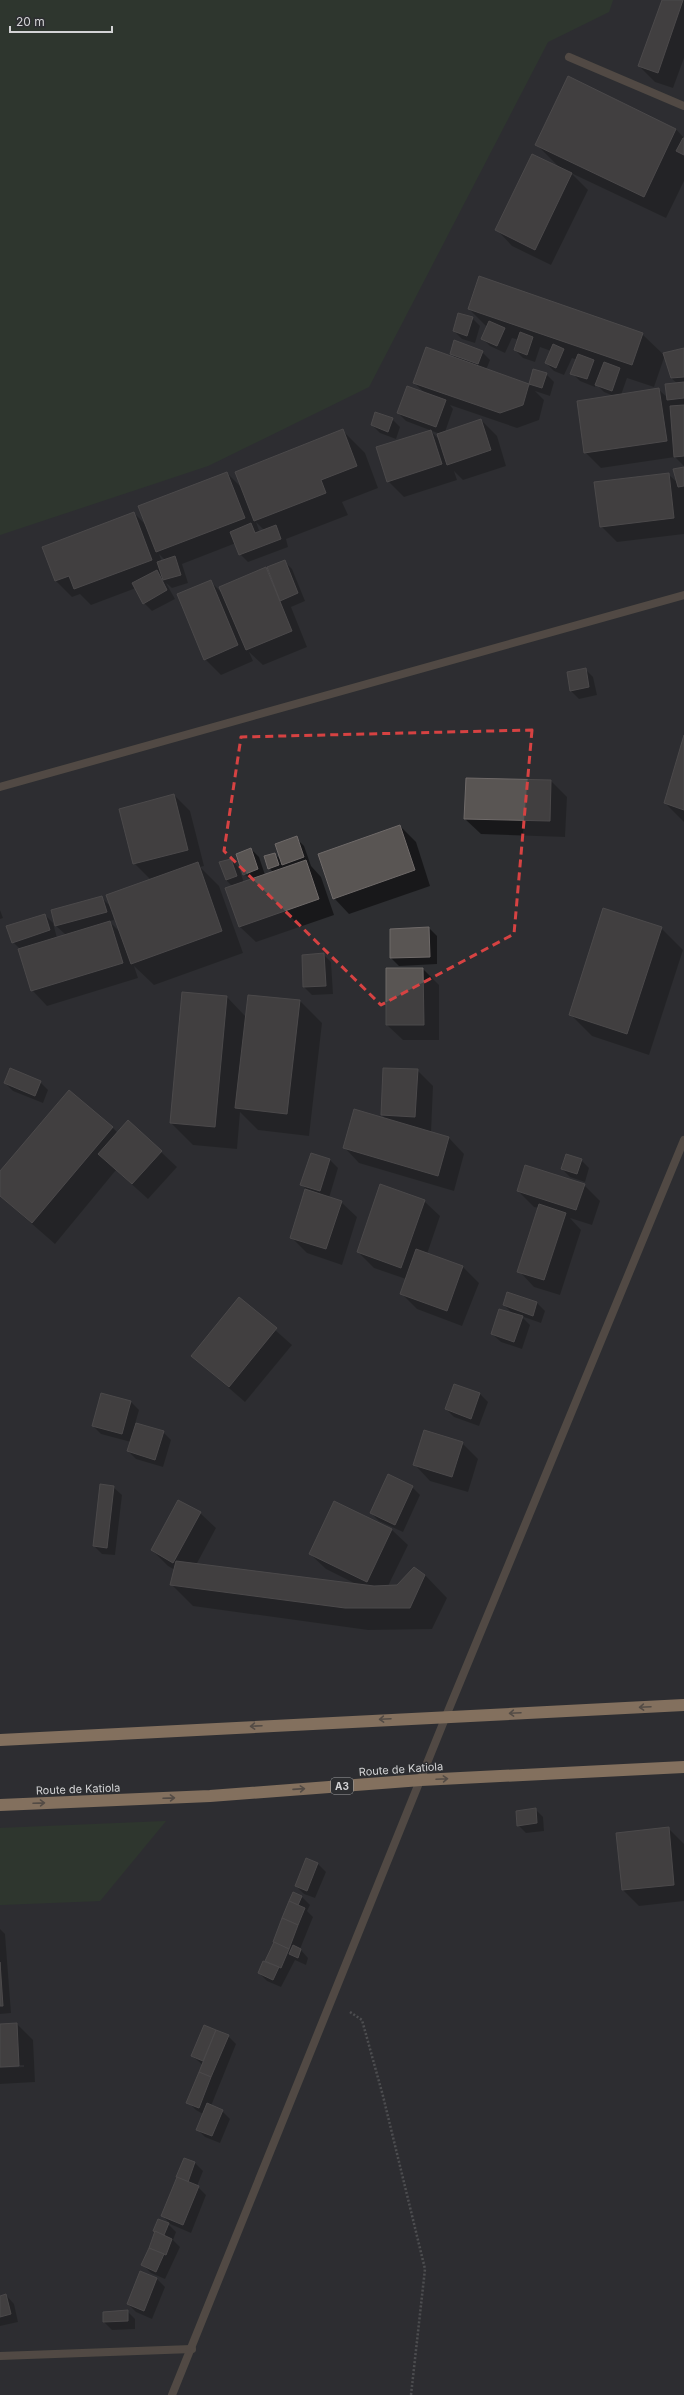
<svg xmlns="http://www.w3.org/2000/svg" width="684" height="2395" viewBox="0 0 684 2395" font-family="Inter,sans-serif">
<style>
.green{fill:#2f422a}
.shadow{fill:#0007;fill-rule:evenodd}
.building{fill:#595553;stroke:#6f6a69}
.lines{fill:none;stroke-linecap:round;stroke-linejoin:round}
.path{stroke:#737476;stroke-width:2.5;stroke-dasharray:2 2;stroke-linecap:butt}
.street{stroke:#7c6c5b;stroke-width:8}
.highway{stroke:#eac196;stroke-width:12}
.oneway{stroke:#82705e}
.marked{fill:none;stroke:#d64242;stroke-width:3;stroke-dasharray:8 5;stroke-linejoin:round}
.labels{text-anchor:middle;stroke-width:3;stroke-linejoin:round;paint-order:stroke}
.shield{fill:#2d2e31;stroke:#a1a2a4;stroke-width:1}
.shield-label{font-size:10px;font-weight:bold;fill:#d3d3d5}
.street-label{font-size:11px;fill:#d3d3d5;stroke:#2d2e31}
</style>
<rect width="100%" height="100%" fill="#2d2e31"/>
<g class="green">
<polygon points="0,0 613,0 609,12 548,42 369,387 208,466 0,535"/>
<polygon points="166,1821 100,1901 0,1905 0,1828"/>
</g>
<g class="shadow">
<polygon points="663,0 684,0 684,58 673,88 655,82 639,66"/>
<polygon points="568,77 676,129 684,138 684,181 666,218 571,173 588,190 551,265 512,246 497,230 559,167 536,144"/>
<path d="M469,309L642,334L663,354L684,349V466L675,457L601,468L585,452L614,396L604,392L596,384L595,387L580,381L572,373L577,360L572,358L564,375L554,371L546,363L551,351L540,347L535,362L523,358L515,350L519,340L512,338L505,353L490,346L482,338L487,327ZM665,355L671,378L678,384L668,398L659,390L621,395L627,378L654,387Z"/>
<polygon points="472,318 480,326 475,343 462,339 454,331"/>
<polygon points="482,352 490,360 486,370 530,386 534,371 546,374 554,382 550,396 535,391 544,400 539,420 517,428 450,405 453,409 445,432 481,420 497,436 506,466 463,480 454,471 457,480 404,497 388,481 431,431 440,441 440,434 406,421 398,413 425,393 414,383 456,359 451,353"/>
<polygon points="392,419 400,427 396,439 380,433 372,425"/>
<path d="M343,431L365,453L378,488L342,502L348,515L286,539L288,547L248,562L240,554L236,543L182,564L188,583L172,588L166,583L175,599L152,611L144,603L136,588L91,605L80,594L72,597L56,581L44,548L134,513L147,526L227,473L242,488ZM256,522L265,531L260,533ZM159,554L165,560L162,562Z"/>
<polygon points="684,468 684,534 617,542 601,526 668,474 678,483"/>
<polygon points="284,561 292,569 305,601 291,607 307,647 263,665 249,652 253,661 221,675 205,659 210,581 223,594 266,568 270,573"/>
<polygon points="585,669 593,677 597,695 579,699 571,691 568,673"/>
<polygon points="684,738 684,822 665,803"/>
<polygon points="551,781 567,797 565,837 481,834 465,819"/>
<path d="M174,795L190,811L204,866L200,867L219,886L243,953L154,985L134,966L138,978L47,1006L32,990L20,949L13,942L45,915L53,923L57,938L66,935L56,926L102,898L112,908L151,880L134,863ZM113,915H114L121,933L109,921L114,920Z"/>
<polygon points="400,826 416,842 430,886 349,914 334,898"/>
<polygon points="296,838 304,846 311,866 321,877 334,915 256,942 240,927 233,887 226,880 231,860 239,868 244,883 251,881 244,874 251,849 259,857 265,875 273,872 269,868 275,854 282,861"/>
<polygon points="0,910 3,918 0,919"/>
<polygon points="429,928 437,936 437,964 399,966 391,958"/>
<polygon points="661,928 683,950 649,1055 592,1036 570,1014"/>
<polygon points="323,954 331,962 333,994 312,995 304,987"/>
<polygon points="423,969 439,985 439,1040 403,1040 387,1025"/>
<polygon points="227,997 246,1017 300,1001 322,1023 309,1136 258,1130 240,1112 237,1149 193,1145 171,1123"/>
<polygon points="417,1070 433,1086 431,1133 449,1138 464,1154 454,1191 359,1163 344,1147 386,1120 382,1115"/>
<polygon points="40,1082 48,1090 43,1103 13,1091 5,1083"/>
<polygon points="112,1127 118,1133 161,1152 177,1167 148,1199 116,1170 55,1244 0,1196 0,1172"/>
<polygon points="330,1160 338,1168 329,1198 341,1202 357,1217 342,1265 307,1253 291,1237 306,1189 302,1185"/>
<polygon points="581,1160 589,1168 585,1182 570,1177 562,1169"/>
<polygon points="584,1185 600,1201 592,1225 570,1218 581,1230 560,1295 534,1287 519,1271 539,1208 534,1207 518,1191"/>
<polygon points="424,1201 440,1216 427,1254 463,1267 479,1283 462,1326 417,1309 401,1293 406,1279 374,1268 358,1252"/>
<polygon points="508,1294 537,1303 545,1311 541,1323 521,1316 530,1325 522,1349 501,1342 492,1334 514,1315 504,1305"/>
<polygon points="239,1298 292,1345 245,1402 192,1356"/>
<polygon points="455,1385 480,1394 488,1402 479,1426 454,1417 446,1409"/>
<polygon points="131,1402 139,1410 135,1424 163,1432 171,1440 163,1467 136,1459 128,1451 131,1442 101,1434 93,1426"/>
<polygon points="462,1443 478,1459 468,1492 430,1481 415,1465"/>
<polygon points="113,1487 122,1495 115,1555 102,1554 94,1546"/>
<polygon points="412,1487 420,1495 403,1532 379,1521 371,1513"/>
<polygon points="334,1502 392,1530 408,1545 388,1586 397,1586 425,1575 447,1598 432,1629 368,1630 193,1606 171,1584 175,1570 168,1566 152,1550 200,1513 216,1528 196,1565 358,1585 326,1569 310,1554"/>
<polygon points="535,1809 543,1817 544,1831 526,1833 518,1825"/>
<polygon points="668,1828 684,1844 684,1901 639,1906 623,1890 617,1834"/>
<polygon points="307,1860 318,1864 326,1872 315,1898 304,1894 296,1886"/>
<polygon points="294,1893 302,1897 310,1905 307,1911 313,1917 300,1949 308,1958 306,1965 295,1960 281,1987 267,1981 259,1973 275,1943"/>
<polygon points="0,1929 5,1934 11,2013 0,2014"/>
<polygon points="17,2024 33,2040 35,2082 0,2084 0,2068 24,2067 24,2065 0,2066 0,2025"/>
<polygon points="204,2026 228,2036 236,2044 211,2106 222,2111 230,2119 220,2143 205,2137 197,2129 203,2114 196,2110 188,2102 203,2065 192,2056"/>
<polygon points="184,2159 195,2163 203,2171 197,2186 206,2195 191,2233 170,2224 162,2215"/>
<polygon points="168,2224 176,2232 173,2240 180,2247 165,2279 151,2273 143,2265 156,2233"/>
<polygon points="141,2272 157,2279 165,2287 152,2319 136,2312 128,2304"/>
<polygon points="6,2295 14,2304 18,2322 0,2326 0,2297"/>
<polygon points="127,2311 135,2319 135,2329 112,2330 104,2322"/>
</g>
<g class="building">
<polygon points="662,0 683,0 658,73 638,66"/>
<polygon points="568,76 676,129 644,197 535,145"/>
<polygon points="683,138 684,138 684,155 676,151"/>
<polygon points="532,154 572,173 535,250 495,230"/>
<polygon points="479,276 643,333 632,365 468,309"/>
<polygon points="458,313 473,317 467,336 453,331"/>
<polygon points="489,321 505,328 497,346 481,339"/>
<polygon points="520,332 533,337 527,355 514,350"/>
<polygon points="454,340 483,351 478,364 450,354"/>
<polygon points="553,344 564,349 556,368 545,363"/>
<polygon points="426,347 529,384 523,405 500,413 413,383"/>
<polygon points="684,348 684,377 671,378 663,353"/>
<polygon points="578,354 594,360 587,379 570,374"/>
<polygon points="604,362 620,368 612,391 595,385"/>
<polygon points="533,369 547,373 542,388 529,384"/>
<polygon points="684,382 684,398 667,400 665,384"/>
<polygon points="407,386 446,400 436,427 397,413"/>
<polygon points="659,388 667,441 584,453 577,401"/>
<polygon points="684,405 684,456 674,457 670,406"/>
<polygon points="375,412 393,418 388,432 371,425"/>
<polygon points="481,419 491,450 447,465 437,434"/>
<polygon points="343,429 357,466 321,480 326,493 254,521 235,472"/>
<polygon points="431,430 442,464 387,482 376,447"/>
<polygon points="684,467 684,486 678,487 673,469"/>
<polygon points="227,472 245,518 156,552 138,506"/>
<polygon points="669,473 674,518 600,527 594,482"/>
<polygon points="134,512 152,560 74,589 69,576 55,581 42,547"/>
<polygon points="251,523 255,533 276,525 281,539 239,555 230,532"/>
<polygon points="175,556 181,575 163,580 157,562"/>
<polygon points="285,560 298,593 280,601 267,567"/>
<polygon points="266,567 292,631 246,650 219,587"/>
<polygon points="157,570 167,590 143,604 132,583"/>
<polygon points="211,580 238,645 204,660 177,594"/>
<polygon points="586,668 589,687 570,691 567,672"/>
<polygon points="684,735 684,810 664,803"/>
<polygon points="466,778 551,780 550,821 464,819"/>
<polygon points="174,794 188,850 133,864 119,809"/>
<polygon points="400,825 415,870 333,899 318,854"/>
<polygon points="297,836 304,857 282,865 275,844"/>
<polygon points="251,848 258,869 243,875 236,854"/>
<polygon points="275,853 279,865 268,869 264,856"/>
<polygon points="231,859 237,876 226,880 219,862"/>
<polygon points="306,860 319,899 239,927 225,888"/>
<polygon points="198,862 222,931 131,964 106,895"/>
<polygon points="102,896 107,912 55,926 51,910"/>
<polygon points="603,908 662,927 627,1034 569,1015"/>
<polygon points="45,914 50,930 12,943 6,926"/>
<polygon points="110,921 123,963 31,991 18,949"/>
<polygon points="429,927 430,957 390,958 390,929"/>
<polygon points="324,953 326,986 303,987 302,955"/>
<polygon points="386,968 423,968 424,1025 386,1025"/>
<polygon points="182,992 227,996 215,1127 170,1123"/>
<polygon points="248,995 300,1000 287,1114 235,1108"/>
<polygon points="10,1068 41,1081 35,1096 4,1083"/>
<polygon points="383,1068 418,1069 415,1117 381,1115"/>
<polygon points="69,1090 113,1127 32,1223 0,1196 0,1171"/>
<polygon points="354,1109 449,1137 438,1176 343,1148"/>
<polygon points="128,1120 162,1151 132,1184 98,1154"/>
<polygon points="311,1153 330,1159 320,1191 300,1185"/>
<polygon points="566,1154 582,1159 577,1174 561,1169"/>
<polygon points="525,1165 585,1184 576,1210 517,1191"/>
<polygon points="380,1184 425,1200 401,1268 357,1252"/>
<polygon points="305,1189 342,1201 326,1249 290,1238"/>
<polygon points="539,1204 566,1213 544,1280 517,1272"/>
<polygon points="416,1249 463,1266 447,1311 400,1294"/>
<polygon points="507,1292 537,1302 533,1316 503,1305"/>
<polygon points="239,1297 277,1328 229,1387 191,1356"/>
<polygon points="499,1309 523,1316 514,1342 491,1334"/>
<polygon points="454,1384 480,1393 471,1419 445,1409"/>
<polygon points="101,1393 131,1401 122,1434 92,1426"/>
<polygon points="136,1423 164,1431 155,1460 127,1451"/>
<polygon points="424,1430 463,1442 452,1477 413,1465"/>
<polygon points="388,1474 413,1486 395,1525 370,1513"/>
<polygon points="100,1484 114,1486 107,1548 93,1546"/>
<polygon points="178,1500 201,1512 173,1563 151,1550"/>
<polygon points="334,1501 392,1529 367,1582 309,1554"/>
<polygon points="176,1561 374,1586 397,1585 414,1567 425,1575 410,1608 345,1608 170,1585"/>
<polygon points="536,1808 537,1823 517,1826 516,1811"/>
<polygon points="669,1827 674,1885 622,1890 616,1833"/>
<polygon points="306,1858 318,1863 307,1891 295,1886"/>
<polygon points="293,1892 302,1896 298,1905 289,1901"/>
<polygon points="289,1901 305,1908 298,1925 282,1918"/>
<polygon points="282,1918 298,1925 289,1949 273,1942"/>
<polygon points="274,1942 289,1949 281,1968 265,1961"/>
<polygon points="293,1945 301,1949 298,1958 289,1954"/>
<polygon points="263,1961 279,1967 273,1980 258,1973"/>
<polygon points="0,1962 3,2006 0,2006"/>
<polygon points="17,2023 19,2066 0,2067 0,2024"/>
<polygon points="204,2025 216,2030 203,2061 191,2056"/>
<polygon points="216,2030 229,2035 211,2077 199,2072"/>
<polygon points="199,2072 211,2077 199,2108 186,2103"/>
<polygon points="207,2103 223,2110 212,2136 196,2130"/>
<polygon points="184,2158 195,2162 188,2182 176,2177"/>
<polygon points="177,2177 199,2186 183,2225 161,2216"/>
<polygon points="158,2219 169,2223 164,2235 153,2231"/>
<polygon points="155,2231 172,2239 166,2255 149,2248"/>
<polygon points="149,2248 164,2254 156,2272 141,2265"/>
<polygon points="140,2271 157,2278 144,2311 127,2304"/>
<polygon points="6,2294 11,2314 0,2317 0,2296"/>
<polygon points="128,2310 128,2321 103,2322 103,2312"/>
</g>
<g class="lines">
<polyline class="path" points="350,2012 362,2020 383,2096 425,2269 411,2395"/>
<g class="street">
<polyline points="569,57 684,106"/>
<polyline points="0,787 684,595"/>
<polyline points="0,2356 192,2349"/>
<polyline points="172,2395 446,1716 684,1140"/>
</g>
<g class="highway">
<polyline points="0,1740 684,1705"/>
<polyline points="0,1805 210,1796 421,1780 684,1767"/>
</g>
</g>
<defs><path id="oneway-shaft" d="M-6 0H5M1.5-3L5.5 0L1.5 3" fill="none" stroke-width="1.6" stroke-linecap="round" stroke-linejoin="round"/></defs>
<g class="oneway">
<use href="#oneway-shaft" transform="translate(645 1707) rotate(177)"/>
<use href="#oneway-shaft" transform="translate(515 1713) rotate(177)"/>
<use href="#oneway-shaft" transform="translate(385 1719) rotate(177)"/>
<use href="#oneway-shaft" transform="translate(256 1726) rotate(177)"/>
<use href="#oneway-shaft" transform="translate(442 1779) rotate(-3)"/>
<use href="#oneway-shaft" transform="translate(299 1789) rotate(-4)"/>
<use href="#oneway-shaft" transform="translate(169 1798) rotate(-2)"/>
<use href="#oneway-shaft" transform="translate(39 1803) rotate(-2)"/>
</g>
<path d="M0 0H684V2395H0ZM532,730L514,934L381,1005L224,851L241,737Z" fill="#2d2e31" fill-opacity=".55" fill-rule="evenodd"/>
<path class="marked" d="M532,730L514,934L381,1005L224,851L241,737Z"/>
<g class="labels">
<rect class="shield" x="331" y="1778" width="22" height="16" rx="3"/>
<g class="shield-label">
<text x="342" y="1790">A3</text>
</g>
<g class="street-label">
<text transform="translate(401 1769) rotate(-4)" y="4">Route de Katiola</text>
<text transform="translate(78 1789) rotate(-2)" y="4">Route de Katiola</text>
</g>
</g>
<path d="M10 26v6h102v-6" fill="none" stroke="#d3d3d5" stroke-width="2"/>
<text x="16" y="26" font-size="12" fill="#d3d3d5" stroke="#2d2e31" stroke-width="3" paint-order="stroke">20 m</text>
</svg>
